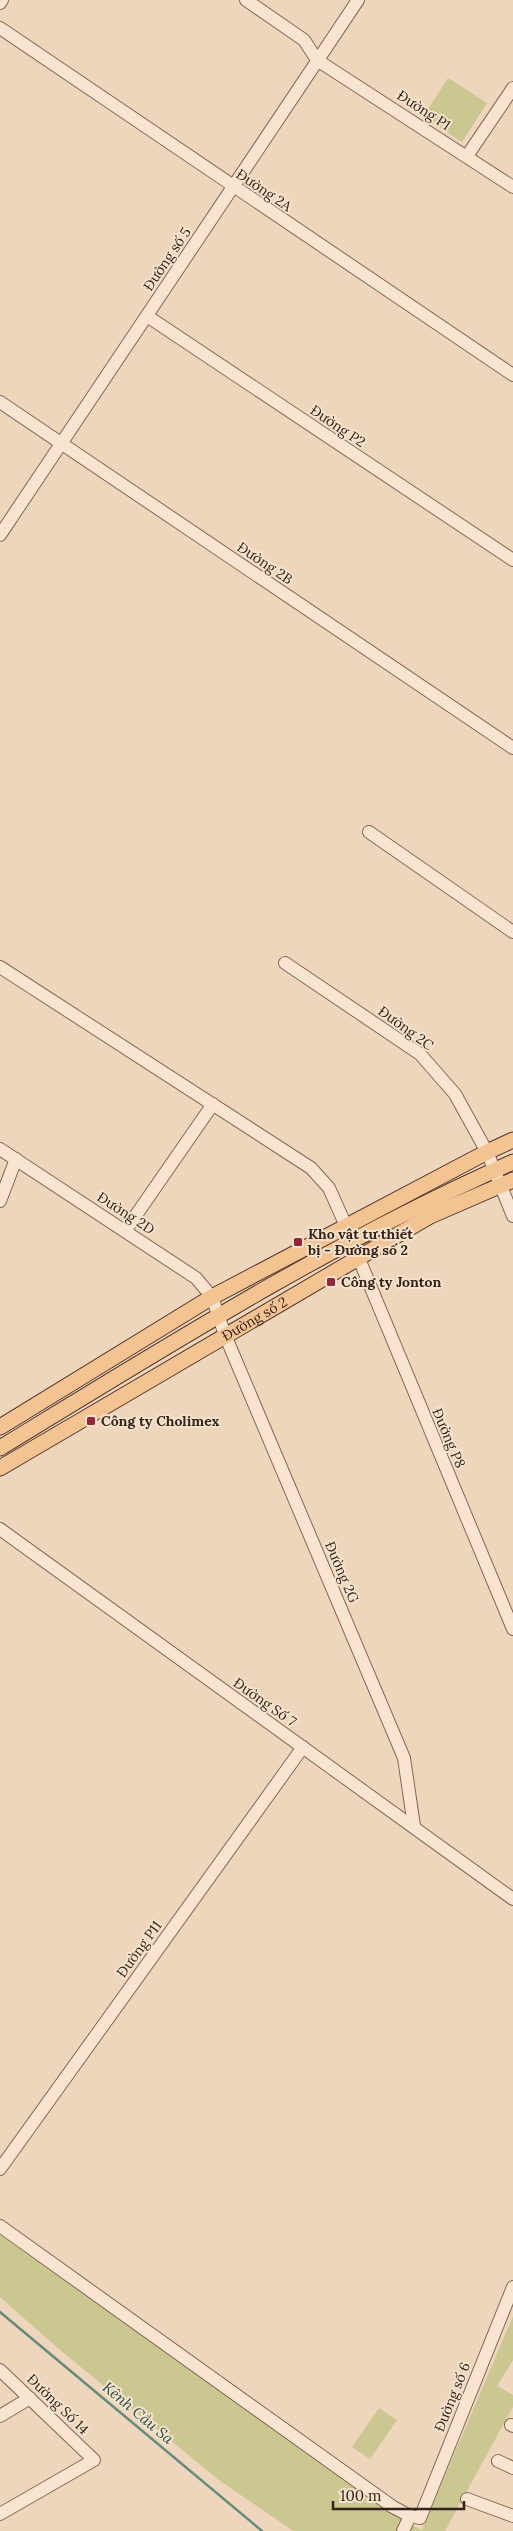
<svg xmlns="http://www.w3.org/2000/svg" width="513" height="2531" viewBox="0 0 513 2531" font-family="Lora,serif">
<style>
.green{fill:#cbc790}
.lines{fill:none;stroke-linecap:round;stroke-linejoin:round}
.stream{stroke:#688c7c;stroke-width:2.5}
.minor-casing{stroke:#856656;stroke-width:14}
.major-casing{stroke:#52362a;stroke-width:17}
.minor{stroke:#f9e5cf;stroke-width:12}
.major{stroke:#f3c392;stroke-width:15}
.poi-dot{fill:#94253a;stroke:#f5e2cb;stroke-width:2}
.labels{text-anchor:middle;stroke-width:4;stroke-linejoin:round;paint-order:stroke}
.street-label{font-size:14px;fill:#34221b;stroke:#f5e2cb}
.poi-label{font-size:14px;font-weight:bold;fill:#34221b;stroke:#f5e2cb;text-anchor:start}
.water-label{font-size:15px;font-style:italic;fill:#2a544a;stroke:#f5e2cb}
</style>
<rect width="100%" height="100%" fill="#eed6bc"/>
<g class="green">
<polygon points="448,78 487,103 462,142 423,117"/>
<polygon points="0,2233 408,2523 422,2530 513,2316 513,2360 497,2386 513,2395 513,2407 445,2531 293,2531 219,2480 60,2350 0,2297"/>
<polygon points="379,2408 397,2420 370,2459 352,2447"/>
</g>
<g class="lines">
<polyline class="stream" points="0,2312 262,2531"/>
<defs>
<g id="minor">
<polyline points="246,0 304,40 317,60 513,187"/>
<polyline points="0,3 2,0"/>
<polyline points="0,28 513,375"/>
<polyline points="467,156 513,88"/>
<polyline points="147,316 513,560"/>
<polyline points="0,402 513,748"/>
<polyline points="0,535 358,0"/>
<polyline points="369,832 513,932"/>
<polyline points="285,963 420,1054 455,1094 487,1152 513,1216"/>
<polyline points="0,967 311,1168 329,1188 346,1226"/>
<polyline points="0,1149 196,1278 212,1297 225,1335 404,1758 414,1826"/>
<polyline points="0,1201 16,1159"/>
<polyline points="125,1231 213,1104"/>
<polyline points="352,1242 513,1629"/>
<polyline points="0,1529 513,1899"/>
<polyline points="0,2169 303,1747"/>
<polyline points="0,2226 393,2507 410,2516 420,2518 513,2287"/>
<polyline points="0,2370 94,2460 0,2514"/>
<polyline points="0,2416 30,2398"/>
<polyline points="511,2425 513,2426"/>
<polyline points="498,2461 513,2468"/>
<polyline points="467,2499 513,2516"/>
<polyline points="403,2531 410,2516"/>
</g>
<g id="major">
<polyline points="0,1427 212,1297 487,1152 513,1140"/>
<path d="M0,1448C167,1346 334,1241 513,1162"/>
<path id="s1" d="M0,1468L430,1216L513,1180"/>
</g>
</defs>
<use href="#minor" class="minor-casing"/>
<use href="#major" class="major-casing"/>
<use href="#minor" class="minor"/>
<use href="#major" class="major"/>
</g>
<g class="poi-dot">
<rect x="293" y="1237" width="10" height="10" rx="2.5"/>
<rect x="326" y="1277" width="10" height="10" rx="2.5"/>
<rect x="86" y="1416" width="10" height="10" rx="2.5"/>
</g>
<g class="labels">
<g class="street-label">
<text transform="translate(424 110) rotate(33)" y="5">Đường P1</text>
<text transform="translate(264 190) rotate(34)" y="5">Đường 2A</text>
<text transform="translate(167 259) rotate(-56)" y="5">Đường số 5</text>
<text transform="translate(338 426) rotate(34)" y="5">Đường P2</text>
<text transform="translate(265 563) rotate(34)" y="5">Đường 2B</text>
<text transform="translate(406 1028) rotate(36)" y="5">Đường 2C</text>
<text transform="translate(126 1213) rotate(33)" y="5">Đường 2D</text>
<text dy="5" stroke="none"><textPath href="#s1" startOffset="295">Đường số 2</textPath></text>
<text transform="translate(449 1438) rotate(67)" y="5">Đường P8</text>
<text transform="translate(342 1572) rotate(67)" y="5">Đường 2G</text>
<text transform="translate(265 1702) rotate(35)" y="5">Đường Số 7</text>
<text transform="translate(139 1949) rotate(-54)" y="5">Đường P11</text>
<text transform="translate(452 2397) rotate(-68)" y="5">Đường số 6</text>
<text transform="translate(58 2404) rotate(44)" y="5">Đường Số 14</text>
</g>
<g class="poi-label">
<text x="308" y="1239">Kho vật tư thiết<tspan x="308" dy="16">bị - Đường số 2</tspan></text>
<text x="341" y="1287">Công ty Jonton</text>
<text x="101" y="1426">Công ty Cholimex</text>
</g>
<g class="water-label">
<text transform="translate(138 2413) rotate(40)" y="5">Kênh Cầu Sa</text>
</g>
</g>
<path d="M333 2501v8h131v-8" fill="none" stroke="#34221b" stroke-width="2.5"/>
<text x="340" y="2501" font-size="15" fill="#34221b" stroke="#f5e2cb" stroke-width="4" paint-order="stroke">100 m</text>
</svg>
